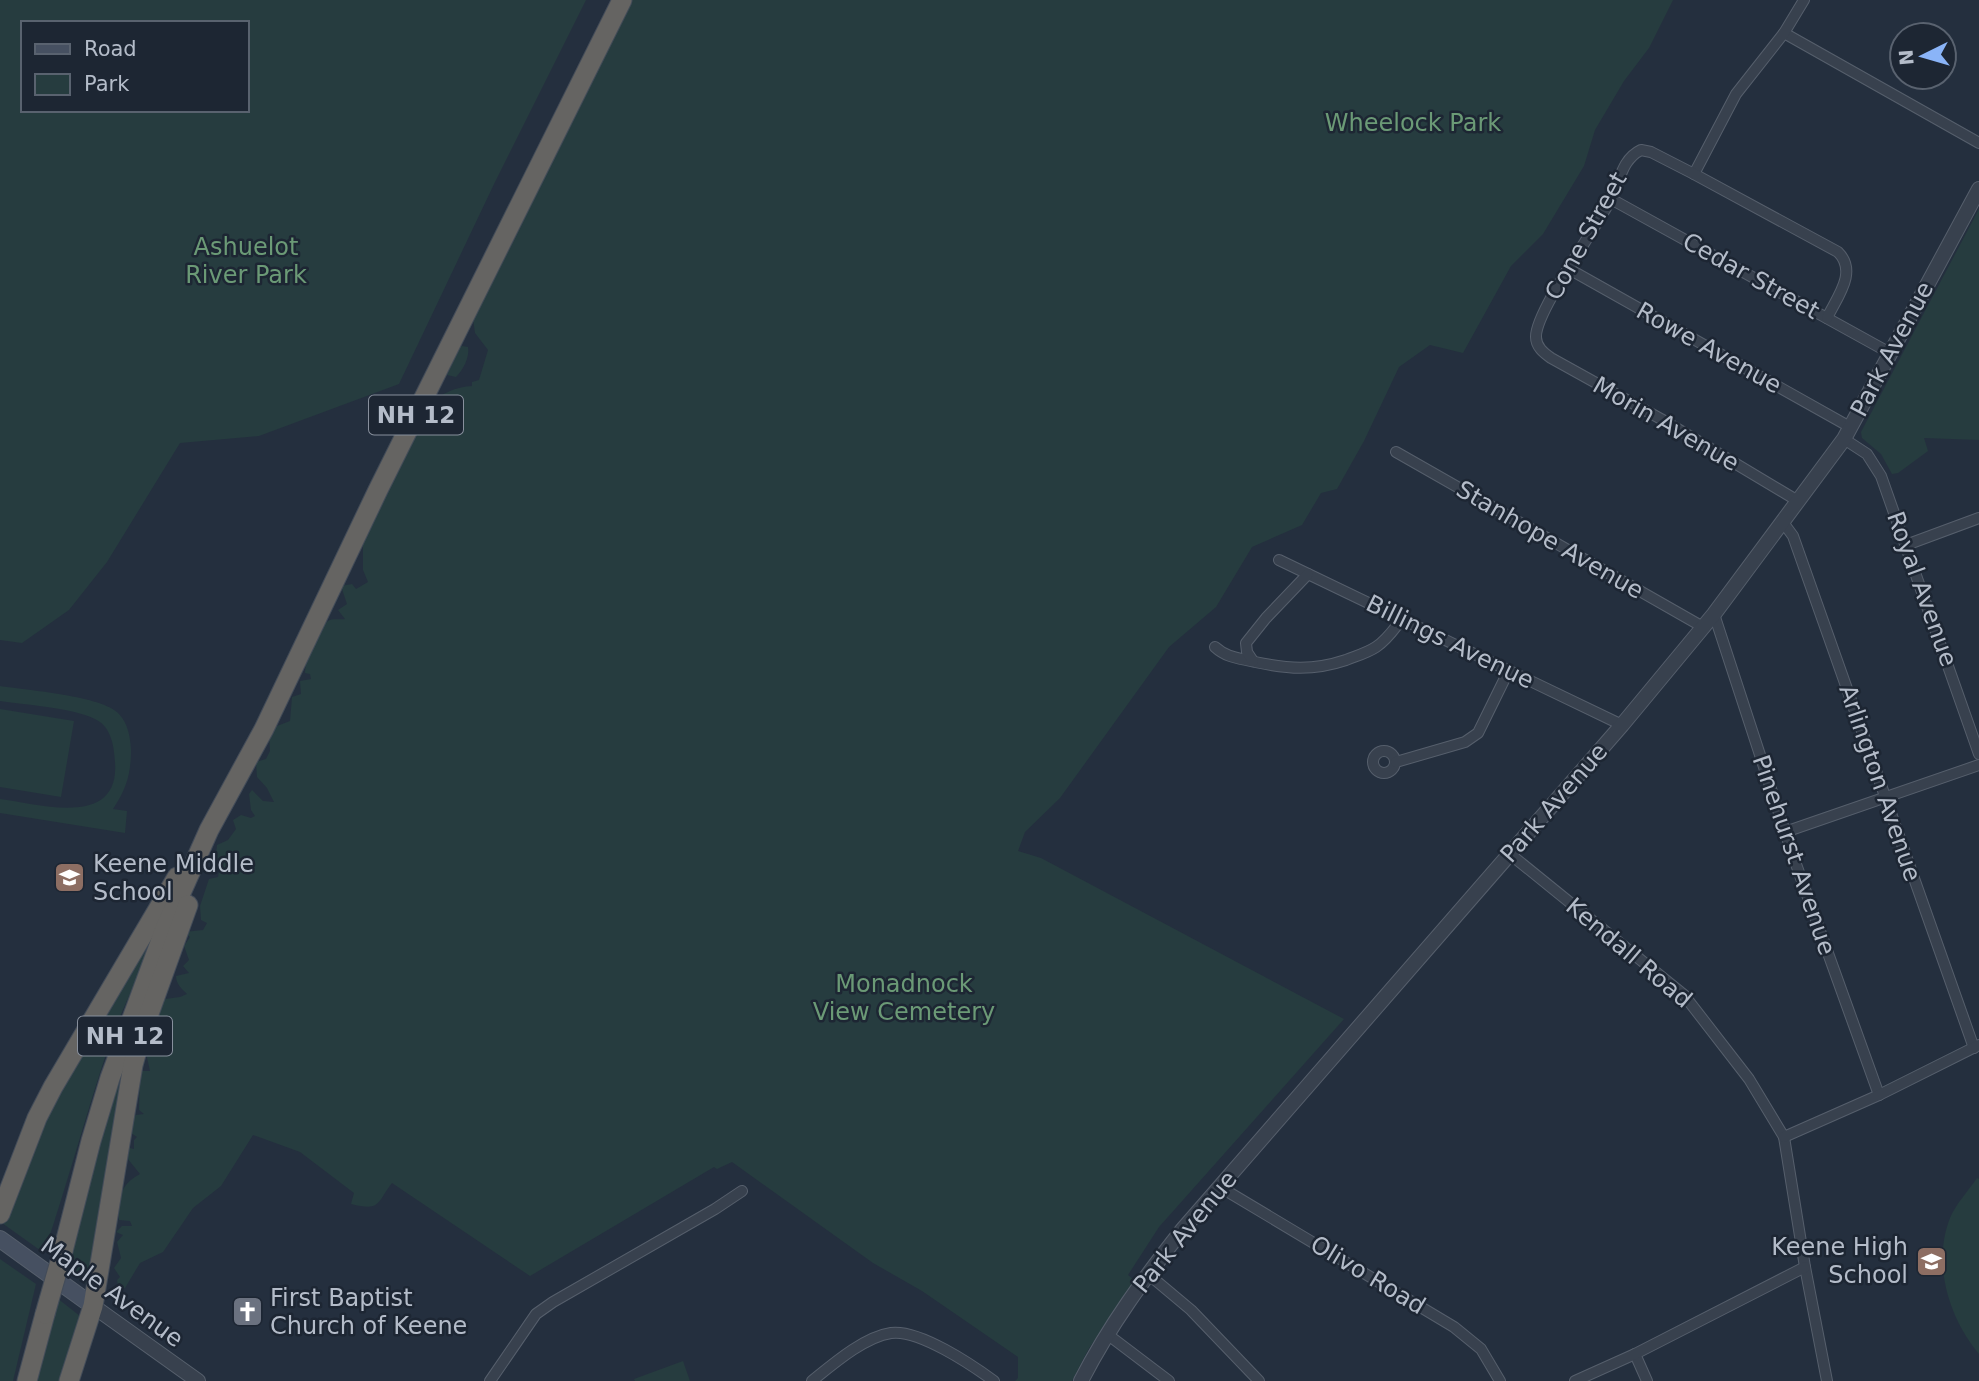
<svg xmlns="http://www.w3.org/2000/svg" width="1979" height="1381" viewBox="0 0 1979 1381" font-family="'DejaVu Sans',sans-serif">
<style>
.green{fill:#263c3f;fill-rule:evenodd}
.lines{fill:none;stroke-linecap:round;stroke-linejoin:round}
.minor-casing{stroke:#565f6c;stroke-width:12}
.tertiary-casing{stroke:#565f6c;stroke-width:16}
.secondary-casing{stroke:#565f6c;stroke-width:18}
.trunk-casing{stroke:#434c59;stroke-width:21}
.minor{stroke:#38414e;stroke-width:10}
.tertiary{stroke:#38414e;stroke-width:14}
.secondary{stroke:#465061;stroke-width:16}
.trunk{stroke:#656462;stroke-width:19}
.trunk-bridge-casing{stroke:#434c59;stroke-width:21;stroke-linecap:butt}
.trunk-bridge{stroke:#656462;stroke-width:19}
.labels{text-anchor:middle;stroke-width:5;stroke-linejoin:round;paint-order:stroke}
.shield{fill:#1d2633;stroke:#878f9c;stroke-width:2}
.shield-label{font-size:23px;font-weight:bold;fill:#b4bcc9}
.park-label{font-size:24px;fill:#6b9a76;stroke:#1d2633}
.street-label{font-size:24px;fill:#b4bcc9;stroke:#1d2633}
.poi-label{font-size:24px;fill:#b4bcc9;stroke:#1d2633;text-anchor:start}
</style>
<rect width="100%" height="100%" fill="#242f3e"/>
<g class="green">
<path d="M0,0H586L495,182L399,384L259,436L180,443L107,562L69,610L22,643L0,640ZM23,23H247V110H23Z"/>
<path d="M630,0H1673L1649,48L1624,81L1595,130L1584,166L1543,234L1511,266L1463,353L1430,345L1399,367L1364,441L1337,489L1321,493L1302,525L1252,547L1216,607L1169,647L1060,798L1025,832L1018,851L1041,858L1344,1019L1159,1227L1128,1275L1134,1280L1088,1350L1072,1381H1015L1018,1378V1357L922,1291L873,1263L732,1162L717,1169L714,1167L530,1276L392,1183C376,1204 381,1211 351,1204L354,1193L300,1152L253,1135L221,1186L193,1208L163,1252L140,1263L125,1288L118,1287L117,1280L120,1277L114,1268L121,1258L117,1242L123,1235L116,1232L122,1226H132L130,1221L119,1220C116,1199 121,1184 140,1174L123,1153L126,1147L134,1149V1140L137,1137L131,1133L129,1121L136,1115L144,1114L139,1110L140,1071H150L146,1053L158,1000L180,997L187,994C182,989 176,984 176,976L189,973L183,966L189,960L184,946L190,937L184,932L203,930L207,923L201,920L200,906L209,879L218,877L220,867L215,863L217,845L228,840L236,829L233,820L241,815L251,818L255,816L251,810L249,794L252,790L263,801L274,802L267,788L257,777L256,762L266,759L270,751L269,733L277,726L290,721L292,697L301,694L300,681L311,679L310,674L305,673C306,657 313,630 328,621C333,618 339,620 345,619L338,610L347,604L341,586L352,584L356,589L368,582L363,570V540L429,405C441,393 456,387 472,386V382L479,380L488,350L475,333L473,319Z"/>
<polygon points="1979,209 1979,440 1924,438 1928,451 1898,473 1892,474 1881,454 1862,438 1861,432"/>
<path d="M462,346L468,347C470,357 463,370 456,377L447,375L459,347Z"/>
<path d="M0,686C25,690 104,696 119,714C128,724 130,736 131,749C131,773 127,788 113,809L127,811L125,833L0,813V799C39,804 120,829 115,762C114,748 112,731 100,722C81,708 25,705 0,701Z"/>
<polygon points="0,709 74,721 61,797 0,787"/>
<path d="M149,939C142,974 123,1006 111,1039C87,1110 68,1182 44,1253L2,1223L45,1122L93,1034Z"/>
<polygon points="138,1028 91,1287 65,1269 97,1146"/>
<path d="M1977,1178L1979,1179V1354C1949,1318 1932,1264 1950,1218C1956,1204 1968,1191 1977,1178Z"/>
<polygon points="0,1259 36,1284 13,1381 0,1381"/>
<polygon points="57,1298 85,1320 65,1381 34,1381"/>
<polygon points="683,1361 690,1381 635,1381 634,1379"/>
</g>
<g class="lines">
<defs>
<g id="minor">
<polyline points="1784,33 1979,143"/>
<polyline points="1694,174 1736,94 1784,33 1804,0"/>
<polyline points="1611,199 1890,353"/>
<polyline points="1569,269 1850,427"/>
<polyline points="1844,439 1867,454 1881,476 1979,754"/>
<polyline points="1396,452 1703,627"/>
<path d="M1798,501L1661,419L1551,358C1544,353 1536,347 1536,337C1535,312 1597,227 1611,199C1620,181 1622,159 1641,150L1651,152L1694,174L1838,252C1858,272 1837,297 1827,318"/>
<polyline points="1782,521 1793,536 1974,1048"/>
<polyline points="1906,545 1979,518"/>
<polyline points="1279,560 1622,725"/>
<polyline points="1714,614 1792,853 1879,1095"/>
<path d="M1215,647C1227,658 1239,658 1255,662C1288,669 1313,671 1346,660C1356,656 1367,653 1376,647C1387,640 1394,629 1402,619"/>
<polyline points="1253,661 1247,652 1246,643 1266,618 1308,574"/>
<circle cx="1384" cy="762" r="11"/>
<polyline points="1396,762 1465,742 1478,733 1509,670"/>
<polyline points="1785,832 1979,765"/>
<polyline points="1510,854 1684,995 1749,1079 1784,1137 1805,1267 1827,1381"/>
<polyline points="1784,1137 1879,1095 1979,1045"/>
<polyline points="1220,1187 1454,1327 1481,1349 1500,1381"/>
<polyline points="1148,1274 1191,1310 1259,1381"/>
<polyline points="1107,1334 1169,1381"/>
<polyline points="1635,1354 1647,1381"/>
<polyline points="490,1381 536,1314 553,1302 715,1209 742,1191"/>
<path d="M812,1381C833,1364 864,1337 891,1333C919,1329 972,1365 994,1381"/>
<polyline points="1575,1381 1635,1354 1805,1267"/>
</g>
<g id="tertiary">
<polyline points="93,1306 198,1381"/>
<path d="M1081,1381C1109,1326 1145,1277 1183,1229L1622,725L1714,614L1844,439L1979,189"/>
</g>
<polyline id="secondary" points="0,1239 93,1306"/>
<g id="trunk">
<polyline points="0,1214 37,1118 53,1087 177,877"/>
<polyline points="63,1251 91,1141 110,1078 165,929 209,830 264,729 378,490 622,0"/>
<polyline points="27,1381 45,1314"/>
<polyline points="69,1381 93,1306 133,1065 141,1036 188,905"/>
</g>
</defs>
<use href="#minor" class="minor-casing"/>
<use href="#tertiary" class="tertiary-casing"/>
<use href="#secondary" class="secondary-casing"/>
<use href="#trunk" class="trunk-casing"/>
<use href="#minor" class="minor"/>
<use href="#tertiary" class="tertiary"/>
<use href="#secondary" class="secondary"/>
<use href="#trunk" class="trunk"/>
<defs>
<polyline id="trunk-bridge" points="45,1314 63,1251"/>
</defs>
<use href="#trunk-bridge" class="trunk-bridge-casing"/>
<use href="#trunk-bridge" class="trunk-bridge"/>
</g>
<defs>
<symbol id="school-square" viewBox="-11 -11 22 22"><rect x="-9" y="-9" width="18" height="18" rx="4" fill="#8d6e63" stroke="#1d2633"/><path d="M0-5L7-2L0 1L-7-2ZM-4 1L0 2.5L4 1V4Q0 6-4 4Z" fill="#fff"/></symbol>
<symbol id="church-square" viewBox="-11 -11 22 22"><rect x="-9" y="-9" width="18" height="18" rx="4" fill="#6b7280" stroke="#1d2633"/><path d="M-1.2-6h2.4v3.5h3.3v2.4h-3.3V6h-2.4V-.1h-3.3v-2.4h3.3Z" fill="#fff"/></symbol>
</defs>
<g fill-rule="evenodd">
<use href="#school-square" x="52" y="860" width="35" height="35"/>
<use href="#school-square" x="1914" y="1244" width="35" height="35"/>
<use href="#church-square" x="230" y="1294" width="35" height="35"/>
</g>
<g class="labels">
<g class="shield">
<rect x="369" y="395.5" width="94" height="39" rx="5"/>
<rect x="78" y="1016.5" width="94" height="39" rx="5"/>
</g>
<g class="shield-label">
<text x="416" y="423">NH 12</text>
<text x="125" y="1044">NH 12</text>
</g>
<g class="park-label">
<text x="1413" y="131">Wheelock Park</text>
<text x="246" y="255">Ashuelot<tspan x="246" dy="28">River Park</tspan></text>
<text x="904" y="992">Monadnock<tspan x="904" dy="28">View Cemetery</tspan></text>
</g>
<g class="street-label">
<text transform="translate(1586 236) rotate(-61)" y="8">Cone Street</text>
<text transform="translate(1751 276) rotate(29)" y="8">Cedar Street</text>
<text transform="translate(1709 348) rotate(29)" y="8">Rowe Avenue</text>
<text transform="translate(1892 349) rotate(-62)" y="8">Park Avenue</text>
<text transform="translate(1666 424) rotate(30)" y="8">Morin Avenue</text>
<text transform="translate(1550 540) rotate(30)" y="8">Stanhope Avenue</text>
<text transform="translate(1922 589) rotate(70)" y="8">Royal Avenue</text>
<text transform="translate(1450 642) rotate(26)" y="8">Billings Avenue</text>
<text transform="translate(1880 783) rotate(71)" y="8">Arlington Avenue</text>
<text transform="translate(1554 803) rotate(-49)" y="8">Park Avenue</text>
<text transform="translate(1794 855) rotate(71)" y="8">Pinehurst Avenue</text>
<text transform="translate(1629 953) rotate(40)" y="8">Kendall Road</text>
<text transform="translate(1185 1232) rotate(-51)" y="8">Park Avenue</text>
<text transform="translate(1368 1275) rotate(31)" y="8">Olivo Road</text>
<text transform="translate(112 1292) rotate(36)" y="8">Maple Avenue</text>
</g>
<g class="poi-label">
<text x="93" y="872">Keene Middle<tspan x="93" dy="28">School</tspan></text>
<text x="1908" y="1255" text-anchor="end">Keene High<tspan x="1908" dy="28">School</tspan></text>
<text x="270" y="1306">First Baptist<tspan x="270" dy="28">Church of Keene</tspan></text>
</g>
</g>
<rect x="21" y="21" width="228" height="91" fill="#1d2633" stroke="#59626f" stroke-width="2"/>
<rect x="35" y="44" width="35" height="10" fill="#465061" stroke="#59626f" stroke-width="2"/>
<text x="84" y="56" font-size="21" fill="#b4bcc9">Road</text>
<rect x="35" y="74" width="35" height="21" fill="#263c3f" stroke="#59626f" stroke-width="2"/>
<text x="84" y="91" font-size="21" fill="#b4bcc9">Park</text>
<g transform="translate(1923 56) rotate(265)"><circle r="33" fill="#1d2633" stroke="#59626f" stroke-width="2"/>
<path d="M0-5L12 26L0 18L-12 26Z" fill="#8ab4f8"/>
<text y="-10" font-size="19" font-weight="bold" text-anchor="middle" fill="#b4bcc9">N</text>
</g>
</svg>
